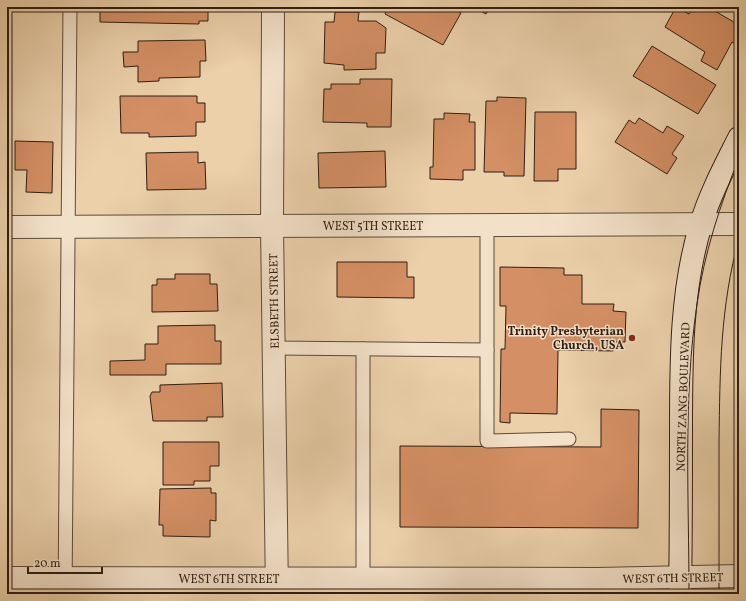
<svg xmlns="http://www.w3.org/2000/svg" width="746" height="601" viewBox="0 0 746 601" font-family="Vollkorn,serif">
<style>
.building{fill:#d48f64;stroke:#2e1d14}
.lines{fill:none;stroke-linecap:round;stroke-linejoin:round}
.lane-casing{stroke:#5d4a3a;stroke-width:15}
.street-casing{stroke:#5d4a3a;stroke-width:24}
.secondary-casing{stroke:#2e1d14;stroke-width:24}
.lane{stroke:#f2e0c8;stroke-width:13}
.street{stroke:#f2e0c8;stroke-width:22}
.secondary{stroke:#f2e0c8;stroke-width:22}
.tram{stroke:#2e1d14;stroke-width:1}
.poi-dot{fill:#8f2418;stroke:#f2e0c8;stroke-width:1.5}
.labels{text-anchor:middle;stroke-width:3;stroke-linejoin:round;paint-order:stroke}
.street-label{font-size:12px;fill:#2e1d14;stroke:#f2e0c8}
.poi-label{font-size:12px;font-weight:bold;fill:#2e1d14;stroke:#f2e0c8;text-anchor:end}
</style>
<rect width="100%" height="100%" fill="#ebd0aa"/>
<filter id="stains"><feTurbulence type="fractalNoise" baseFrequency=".005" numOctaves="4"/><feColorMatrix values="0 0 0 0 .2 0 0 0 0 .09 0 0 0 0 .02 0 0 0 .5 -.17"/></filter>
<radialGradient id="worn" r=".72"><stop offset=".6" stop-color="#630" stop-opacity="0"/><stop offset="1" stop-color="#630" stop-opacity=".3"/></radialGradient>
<g class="building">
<polygon points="100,7 208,7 208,21 199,21 199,24 100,22"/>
<polygon points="388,7 450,7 461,13 443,45 385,14"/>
<polygon points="473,7 490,7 486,14"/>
<polygon points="676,7 689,14 694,7 708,7 739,25 739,46 732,42 717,70 701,61 705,52 665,27"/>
<polygon points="335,12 359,12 358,21 376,21 386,28 385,53 376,53 376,69 344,70 344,65 324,63 325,22 334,22"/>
<polygon points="205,40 206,61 200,61 200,77 159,78 159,81 138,82 138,66 124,67 123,52 138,52 138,41"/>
<polygon points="652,46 716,85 698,114 633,76"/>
<polygon points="360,79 392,79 391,127 367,127 367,123 323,122 324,89 331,89 331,84 360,84"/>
<polygon points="120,96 197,96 197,103 205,103 205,122 196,122 196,136 149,137 149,133 121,133"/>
<polygon points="497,97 526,98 524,176 504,176 504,172 484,172 486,101 497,101"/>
<polygon points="535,112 576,112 576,169 558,169 558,181 534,181"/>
<polygon points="444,113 470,114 469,122 475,122 475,170 463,170 463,180 430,179 430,167 433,167 434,119 444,119"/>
<polygon points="639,118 663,133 667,126 684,136 672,154 677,158 667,174 615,142 629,120 635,124"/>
<polygon points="15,141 53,142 52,193 26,192 27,170 15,170"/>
<polygon points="385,151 386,187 319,188 318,153"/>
<polygon points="198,152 198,163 205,162 206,189 147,190 146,153"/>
<polygon points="337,262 407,262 407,277 414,277 414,298 337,297"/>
<polygon points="500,267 564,268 564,275 582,275 582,304 614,304 613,311 626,312 625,342 613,342 613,351 558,350 557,414 510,413 510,423 500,422 501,349 505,349 506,306 500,306"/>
<polygon points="175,274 210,274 210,284 217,284 218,311 152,312 152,285 157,285 157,279 175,279"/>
<polygon points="215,325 215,341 221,341 221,364 166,364 166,375 110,375 110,361 145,360 145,344 158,344 158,326"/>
<polygon points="222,383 223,417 207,417 207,421 153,421 150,396 152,392 160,392 160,385"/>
<polygon points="601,409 639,410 638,528 400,527 400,446 601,447"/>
<polygon points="163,442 219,442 219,466 210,466 210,481 194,481 194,485 163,485"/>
<polygon points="211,488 211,493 216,493 216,521 210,520 210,537 163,536 163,525 159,525 160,489"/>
</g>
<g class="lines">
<defs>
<g id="lane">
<polyline points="487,226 487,441 569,439"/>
<polyline points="274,348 487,350"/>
<polyline points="363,349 363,579"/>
<polyline points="65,594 70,7"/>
</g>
<g id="street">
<polyline points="273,7 272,226 277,594"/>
<polyline points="7,227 739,224"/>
<polyline points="7,578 597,579 739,576"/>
</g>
<path id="secondary" d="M680,594C681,539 681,483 681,428C681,360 681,289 701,224C710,194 725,166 739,138"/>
</defs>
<use href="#lane" class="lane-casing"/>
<use href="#street" class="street-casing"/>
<use href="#secondary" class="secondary-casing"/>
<use href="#lane" class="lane"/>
<use href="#street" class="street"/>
<use href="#secondary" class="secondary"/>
<g class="tram">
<path d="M689,594C689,498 683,398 697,304C704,254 720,205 739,158"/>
<path d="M719,594C719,543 719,493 719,442C720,370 720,308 739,238"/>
</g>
</g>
<circle class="poi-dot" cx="632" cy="338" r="4"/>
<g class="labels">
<g class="street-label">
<text x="373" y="230">WEST 5TH STREET</text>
<text transform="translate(274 301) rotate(-91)" y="4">ELSBETH STREET</text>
<text transform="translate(683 397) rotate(-88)" y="4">NORTH ZANG BOULEVARD</text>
<text transform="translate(673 578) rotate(-1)" y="4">WEST 6TH STREET</text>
<text x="229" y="583">WEST 6TH STREET</text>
</g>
<g class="poi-label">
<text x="624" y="335">Trinity Presbyterian<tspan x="624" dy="14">Church, USA</tspan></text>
</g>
</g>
<rect width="746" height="601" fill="none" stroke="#ebd0aa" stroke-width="24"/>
<rect x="8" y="8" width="730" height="585" fill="none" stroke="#2e1d14" stroke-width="2"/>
<rect x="12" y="12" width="722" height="577" fill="none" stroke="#2e1d14"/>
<path d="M28 567v6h74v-6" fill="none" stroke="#2e1d14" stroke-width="2"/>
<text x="34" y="567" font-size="12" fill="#2e1d14" stroke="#f2e0c8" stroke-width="3" paint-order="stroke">20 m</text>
<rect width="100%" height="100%" filter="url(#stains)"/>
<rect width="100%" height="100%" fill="url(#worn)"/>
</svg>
